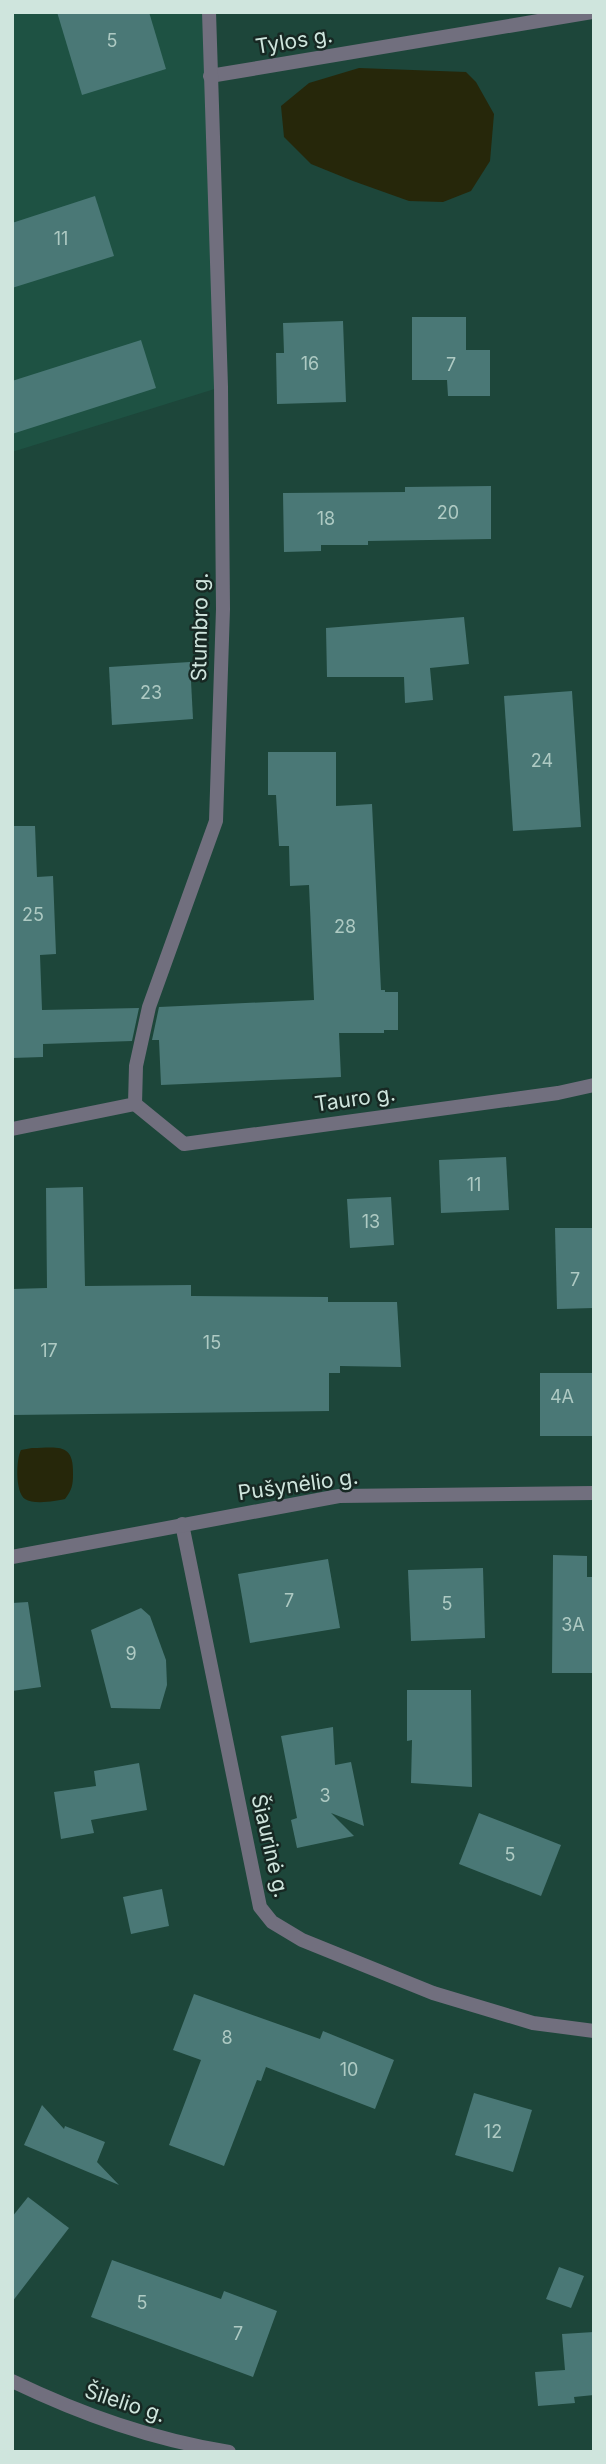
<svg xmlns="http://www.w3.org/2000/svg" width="606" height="2464" viewBox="0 0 606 2464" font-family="Inter,sans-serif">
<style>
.built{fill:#1e5243}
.water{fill:#26270a}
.building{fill:#4a7876}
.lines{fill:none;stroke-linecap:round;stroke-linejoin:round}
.street{stroke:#716f7e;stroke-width:14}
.labels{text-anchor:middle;stroke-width:5;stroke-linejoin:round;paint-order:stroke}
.number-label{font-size:18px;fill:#aecac3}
.street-label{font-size:21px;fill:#cfe5dd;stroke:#172823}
</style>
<rect width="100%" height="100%" fill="#1d463a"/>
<polygon class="built" points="12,12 209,12 221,387 12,452"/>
<g class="water">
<polygon points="359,68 466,72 476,82 494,114 490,161 471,191 443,202 409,201 353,181 311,164 284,137 281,106 309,83"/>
<path d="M32,1448C57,1448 74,1442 73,1474C73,1485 72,1490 65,1499C56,1501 34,1505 25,1499C15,1492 16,1459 21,1450Z"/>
</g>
<g class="building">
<polygon points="57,12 149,12 166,69 82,95"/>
<polygon points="95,196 114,256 12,288 12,223"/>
<polygon points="412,317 466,317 466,350 490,350 490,396 448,396 447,380 412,380"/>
<polygon points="343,321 346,402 277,404 276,353 284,353 283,323"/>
<polygon points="141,340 156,388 12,434 12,381"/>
<polygon points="491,486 491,539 368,541 368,545 321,545 321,551 284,552 283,493 405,492 405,487"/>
<polygon points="464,617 469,664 430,668 433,700 405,703 404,677 327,677 326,628"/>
<polygon points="190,662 193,719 112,725 109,667"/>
<polygon points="572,691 581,827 513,831 504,696"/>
<polygon points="268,752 336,752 336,806 372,804 381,990 385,990 385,992 398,992 398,1030 384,1030 384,1033 339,1033 341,1077 161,1085 159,1040 152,1040 159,1007 314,1000 309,885 290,886 289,846 279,846 276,795 268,795"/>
<polygon points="12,826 35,826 37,877 53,876 56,954 40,955 42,1010 139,1008 132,1041 43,1044 43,1057 12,1058"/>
<polygon points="506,1157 509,1210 441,1213 439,1160"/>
<polygon points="83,1187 85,1286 191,1285 191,1296 328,1297 328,1302 397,1302 401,1367 340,1366 340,1373 329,1373 329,1411 12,1415 12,1289 47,1288 46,1188"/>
<polygon points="391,1197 394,1245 350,1248 347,1199"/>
<polygon points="555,1228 594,1228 594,1308 557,1309"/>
<rect x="540" y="1373" width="54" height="63"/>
<polygon points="553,1555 587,1556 587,1577 594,1577 594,1673 552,1673"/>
<polygon points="328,1559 340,1628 250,1643 238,1574"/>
<polygon points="483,1568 485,1638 411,1641 408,1570"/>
<polygon points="28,1602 41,1687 12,1691 12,1603"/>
<polygon points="141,1608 150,1616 166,1660 167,1685 160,1709 111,1708 91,1630"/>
<polygon points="407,1690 471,1690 472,1787 411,1783 412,1740 407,1741"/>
<polygon points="333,1727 335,1765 351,1762 364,1826 331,1813 354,1836 297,1848 291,1820 297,1818 281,1736"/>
<polygon points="139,1763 147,1810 91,1820 94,1833 61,1839 54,1792 96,1786 94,1771"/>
<polygon points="479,1813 561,1845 541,1896 459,1864"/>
<polygon points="162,1889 169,1926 131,1934 123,1897"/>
<polygon points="194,1994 320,2039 323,2031 394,2060 375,2109 266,2067 261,2081 257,2080 224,2166 169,2145 201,2060 173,2050"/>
<polygon points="474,2093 532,2110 513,2172 455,2155"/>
<polygon points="42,2105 64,2129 65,2126 105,2142 97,2162 119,2185 24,2145"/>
<polygon points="28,2197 69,2228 12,2302 12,2217"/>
<polygon points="112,2260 221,2299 224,2291 277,2311 253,2377 91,2317"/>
<polygon points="559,2267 584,2276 571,2308 546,2299"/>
<polygon points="594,2332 594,2395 574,2397 575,2403 538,2406 535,2372 565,2370 562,2334"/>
</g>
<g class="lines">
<g class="street">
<polyline points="210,76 592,12"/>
<polyline points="135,1104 184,1144 558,1093 594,1085"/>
<polyline points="12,1129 135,1104 136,1066 149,1007 216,821 223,609 221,387 209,12"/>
<polyline points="182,1524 260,1907 272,1922 302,1940 433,1993 533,2023 594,2031"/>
<polyline points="12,1557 339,1496 594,1493"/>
<path d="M12,2381C83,2415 151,2439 229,2452"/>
</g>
</g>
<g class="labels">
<g class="number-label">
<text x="112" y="47">5</text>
<text x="61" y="245">11</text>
<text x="310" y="370">16</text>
<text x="451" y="371">7</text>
<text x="448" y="519">20</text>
<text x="326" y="525">18</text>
<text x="151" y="699">23</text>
<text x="542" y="767">24</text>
<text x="33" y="921">25</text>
<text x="345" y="933">28</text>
<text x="474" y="1191">11</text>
<text x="371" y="1228">13</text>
<text x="575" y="1286">7</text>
<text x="212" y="1349">15</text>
<text x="49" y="1357">17</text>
<text x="562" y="1403">4A</text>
<text x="289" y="1607">7</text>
<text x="447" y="1610">5</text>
<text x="573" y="1631">3A</text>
<text x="131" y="1660">9</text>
<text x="325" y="1802">3</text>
<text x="510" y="1861">5</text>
<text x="227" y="2044">8</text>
<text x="349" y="2076">10</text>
<text x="493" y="2138">12</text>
<text x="142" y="2309">5</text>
<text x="238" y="2340">7</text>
</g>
<g class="street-label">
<text transform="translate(294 41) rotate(-9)" y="7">Tylos g.</text>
<text transform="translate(200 627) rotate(-89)" y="7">Stumbro g.</text>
<text transform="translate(355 1099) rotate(-8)" y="7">Tauro g.</text>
<text transform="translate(298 1485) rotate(-8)" y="7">Pušynėlio g.</text>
<text transform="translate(270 1846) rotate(77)" y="7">Šiaurinė g.</text>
<text transform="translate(125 2403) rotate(18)" y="7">Šilelio g.</text>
</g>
</g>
<rect width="606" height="2464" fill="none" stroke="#cfe5dd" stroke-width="28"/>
</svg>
